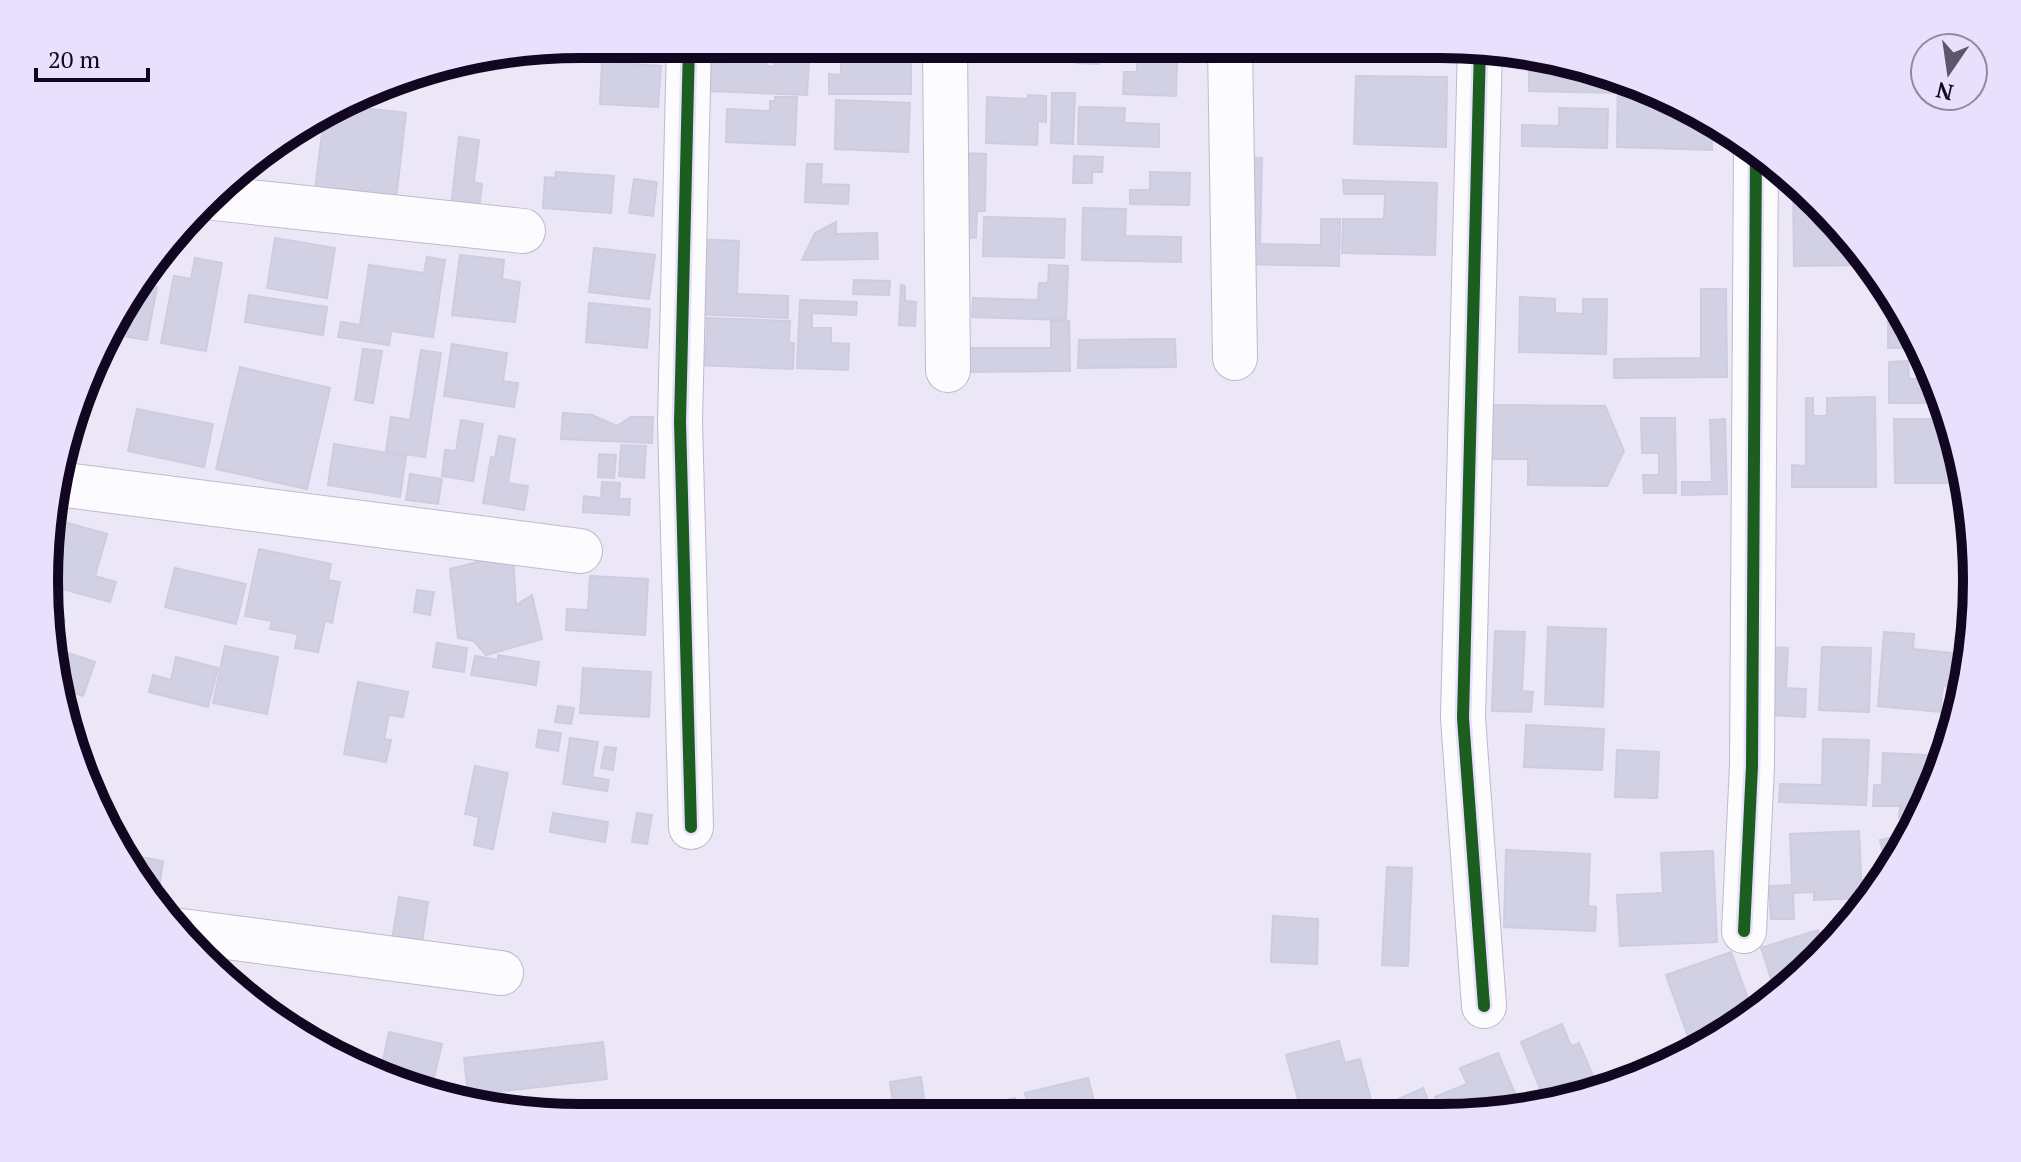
<svg xmlns="http://www.w3.org/2000/svg" width="2021" height="1162" viewBox="0 0 2021 1162" font-family="'PT Serif',serif">
<style>
.building{fill:#d2d1e4;stroke:#cdcce0;stroke-width:2}
.lines{fill:none;stroke-linecap:round;stroke-linejoin:round}
.minor-casing{stroke:#c0b9cd;stroke-width:46}
.minor{stroke:#fcfbfe;stroke-width:44}
.cycleway-casing{stroke:#e9e0fe;stroke-width:17}
.cycleway{stroke:#1b5e20;stroke-width:12}
.rim{fill:none;stroke:#110720;stroke-width:10}
</style>
<rect width="100%" height="100%" fill="#ece7f7"/>
<g class="building">
<polygon points="581,44 658,44 658,49 556,48"/>
<polygon points="775,44 807,44 807,61 809,61 807,95 707,91 708,63 729,64 729,50 756,51 755,58 767,59 767,66 774,67"/>
<polygon points="1076,48 1099,48 1099,64 1076,63"/>
<polygon points="1137,57 1177,59 1176,96 1123,94 1124,72 1137,72"/>
<polygon points="841,60 911,60 911,94 829,94 829,74 841,75"/>
<polygon points="602,62 661,66 658,107 600,104"/>
<polygon points="1592,68 1614,73 1614,93 1529,91 1529,69 1592,70"/>
<polygon points="1618,75 1700,115 1700,124 1712,124 1712,150 1617,147"/>
<polygon points="1356,76 1447,77 1446,147 1354,144"/>
<polygon points="1052,93 1075,93 1073,144 1051,143"/>
<polygon points="1028,95 1046,96 1046,122 1038,121 1037,145 986,143 987,97 1028,99"/>
<polygon points="775,97 797,97 795,145 726,142 727,109 770,111 770,101 775,101"/>
<polygon points="836,100 910,103 908,152 835,149"/>
<polygon points="346,106 406,113 395,208 314,198 324,118"/>
<polygon points="1079,107 1125,108 1124,123 1159,124 1159,147 1078,144"/>
<polygon points="1559,108 1608,109 1607,148 1522,146 1522,125 1559,126"/>
<polygon points="304,129 300,143 290,141 287,152 273,149 271,156 257,153"/>
<polygon points="459,137 479,140 474,182 482,184 479,210 451,206"/>
<polygon points="963,153 986,154 985,211 977,211 976,238 961,237"/>
<polygon points="1074,156 1103,157 1102,172 1092,172 1092,183 1073,183"/>
<polygon points="1240,157 1262,158 1260,244 1321,245 1321,219 1340,219 1339,266 1238,264"/>
<polygon points="807,164 822,164 821,184 849,185 848,204 805,202"/>
<polygon points="556,172 614,176 611,213 543,208 545,177 555,178"/>
<polygon points="1150,172 1190,173 1189,205 1130,204 1130,190 1150,190"/>
<polygon points="634,179 657,182 653,216 629,213"/>
<polygon points="1343,180 1437,183 1435,255 1342,253 1343,219 1384,219 1385,194 1344,194"/>
<polygon points="1793,180 1819,201 1872,265 1794,266"/>
<polygon points="1083,208 1126,209 1125,236 1181,237 1181,262 1082,260"/>
<polygon points="984,217 1065,219 1064,258 983,256"/>
<polygon points="836,222 836,234 877,233 878,259 802,260 815,233"/>
<polygon points="275,238 335,248 327,298 267,288"/>
<polygon points="694,239 739,241 737,294 788,296 788,318 691,314"/>
<polygon points="594,248 655,255 649,299 589,292"/>
<polygon points="460,255 504,260 502,279 520,282 515,322 452,315"/>
<polygon points="427,257 445,260 433,337 391,331 389,345 338,337 341,322 360,325 369,265 424,273"/>
<polygon points="195,258 222,263 206,351 161,343 174,276 191,279"/>
<polygon points="1049,265 1068,266 1066,320 972,317 973,298 1038,300 1039,283 1048,283"/>
<polygon points="854,280 890,281 889,295 853,294"/>
<polygon points="135,283 157,287 147,340 111,334"/>
<polygon points="901,285 905,286 905,301 916,302 915,326 899,325"/>
<polygon points="1888,286 1921,348 1888,348"/>
<polygon points="1701,289 1726,289 1727,377 1614,378 1614,359 1701,358"/>
<polygon points="249,295 327,307 323,335 245,322"/>
<polygon points="1520,297 1555,299 1555,313 1583,314 1583,299 1607,299 1606,354 1519,352"/>
<polygon points="800,300 857,302 856,315 812,313 812,328 831,328 831,343 849,344 848,370 797,368"/>
<polygon points="589,303 650,309 647,348 586,342"/>
<polygon points="707,318 790,321 789,342 794,343 793,369 697,365 698,355 706,355"/>
<polygon points="1051,321 1069,321 1070,371 966,372 966,348 1051,348"/>
<polygon points="1175,339 1176,367 1078,368 1079,340"/>
<polygon points="452,344 507,353 503,381 518,383 514,407 444,396"/>
<polygon points="363,349 382,351 373,403 355,400"/>
<polygon points="421,350 441,353 425,457 386,451 391,417 410,420"/>
<polygon points="1908,361 1909,379 1937,379 1944,403 1889,403 1889,362"/>
<polygon points="240,367 330,388 307,489 216,469"/>
<polygon points="85,393 69,472 60,471 62,442"/>
<polygon points="1875,397 1876,487 1792,487 1792,465 1806,466 1806,398 1813,398 1813,416 1827,416 1827,398"/>
<polygon points="1480,405 1605,406 1624,451 1607,486 1528,485 1528,459 1479,459"/>
<polygon points="137,409 213,424 204,467 128,451"/>
<polygon points="563,413 592,415 617,426 631,417 653,417 652,443 561,439"/>
<polygon points="1641,418 1675,418 1676,493 1644,493 1643,475 1659,475 1659,453 1642,453"/>
<polygon points="1725,419 1727,494 1682,495 1682,482 1712,482 1710,420"/>
<polygon points="1894,419 1949,419 1964,468 1954,468 1955,483 1895,483"/>
<polygon points="461,420 483,424 473,481 442,476 445,450 456,451"/>
<polygon points="499,436 515,439 508,483 528,486 524,510 483,503 491,457 495,458"/>
<polygon points="334,444 406,456 400,497 328,485"/>
<polygon points="621,445 646,446 644,478 619,476"/>
<polygon points="599,454 616,455 614,478 598,477"/>
<polygon points="410,474 442,479 438,504 406,500"/>
<polygon points="602,482 620,483 619,499 630,499 629,515 583,512 584,496 601,498"/>
<polygon points="57,520 107,534 95,576 116,582 110,602 48,585 53,536"/>
<polygon points="259,549 331,564 328,580 340,582 332,623 325,621 318,652 295,648 298,634 270,629 272,621 245,616"/>
<polygon points="513,553 516,605 532,595 542,639 486,655 474,641 458,638 450,569"/>
<polygon points="175,568 246,584 236,624 165,607"/>
<polygon points="590,576 648,579 645,635 566,630 567,609 588,610"/>
<polygon points="417,590 434,592 430,615 414,612"/>
<polygon points="45,613 65,620 56,649 95,662 83,696 62,689"/>
<polygon points="1548,627 1606,629 1603,707 1545,704"/>
<polygon points="1495,631 1525,632 1522,691 1533,692 1531,712 1492,711"/>
<polygon points="1884,632 1914,634 1913,649 1970,655 1966,689 1943,686 1940,712 1878,706"/>
<polygon points="437,643 467,648 464,672 433,667"/>
<polygon points="225,646 278,657 267,714 213,703"/>
<polygon points="1769,647 1788,648 1786,688 1806,689 1805,717 1766,715"/>
<polygon points="1822,647 1871,648 1869,712 1819,710"/>
<polygon points="498,655 539,662 536,685 471,675 475,656 498,660"/>
<polygon points="176,657 218,668 208,707 149,692 153,675 171,680"/>
<polygon points="583,668 651,672 649,717 580,713"/>
<polygon points="358,682 408,692 403,717 389,715 384,739 391,740 386,762 344,754"/>
<polygon points="558,706 574,708 571,724 555,722"/>
<polygon points="1526,725 1604,729 1602,770 1524,767"/>
<polygon points="539,730 561,733 558,751 536,747"/>
<polygon points="570,738 598,742 592,777 609,780 607,791 563,784"/>
<polygon points="1823,739 1869,740 1866,805 1779,802 1780,784 1822,785"/>
<polygon points="605,747 616,748 613,770 601,768"/>
<polygon points="1617,750 1659,752 1657,798 1615,797"/>
<polygon points="1883,753 1946,756 1936,786 1919,819 1899,818 1900,806 1873,806 1874,785 1882,785"/>
<polygon points="475,766 508,773 493,849 474,845 479,817 465,814"/>
<polygon points="553,813 608,822 605,842 550,832"/>
<polygon points="637,813 652,815 647,844 632,842"/>
<polygon points="1859,831 1862,898 1814,900 1814,892 1793,893 1794,919 1771,919 1769,886 1792,885 1790,834"/>
<polygon points="1910,834 1887,879 1884,883 1879,863 1885,861 1880,840"/>
<polygon points="1506,850 1590,854 1588,906 1596,907 1595,931 1504,927"/>
<polygon points="1713,851 1717,942 1620,946 1617,895 1663,893 1661,853"/>
<polygon points="128,855 163,861 157,902"/>
<polygon points="1387,867 1412,868 1408,966 1382,965"/>
<polygon points="399,897 428,902 420,957 390,952"/>
<polygon points="1273,916 1318,919 1317,964 1271,962"/>
<polygon points="1818,930 1825,954 1819,961 1776,994 1761,948"/>
<polygon points="1731,952 1753,1012 1736,1025 1719,1031 1721,1036 1709,1046 1694,1053 1666,975"/>
<polygon points="1562,1024 1571,1046 1579,1043 1600,1092 1546,1103 1521,1042"/>
<polygon points="389,1032 442,1044 430,1094 408,1089 380,1075"/>
<polygon points="1339,1041 1345,1063 1360,1059 1372,1104 1323,1117 1303,1117 1286,1055"/>
<polygon points="603,1042 607,1079 468,1095 464,1058"/>
<polygon points="1498,1053 1521,1108 1476,1117 1443,1117 1435,1097 1467,1084 1460,1068"/>
<polygon points="921,1077 924,1098 893,1103 890,1082"/>
<polygon points="1088,1078 1098,1117 1030,1117 1025,1093"/>
<polygon points="1423,1088 1435,1117 1416,1117 1414,1113 1400,1117 1394,1101"/>
<polygon points="1015,1098 1020,1117 949,1117 948,1114"/>
</g>
<g class="lines">
<defs>
<g id="minor">
<polyline points="689,44 680,422 691,827"/>
<polyline points="945,44 948,370"/>
<polyline points="1230,45 1235,358"/>
<polyline points="1480,46 1463,718 1484,1006"/>
<polyline points="214,198 523,231"/>
<polyline points="58,484 580,551"/>
<polyline points="174,930 501,973"/>
<polyline points="1744,931 1752,766 1756,149"/>
</g>
</defs>
<use href="#minor" class="minor-casing"/>
<use href="#minor" class="minor"/>
<defs>
<g id="cycleway">
<polyline points="689,44 680,422 691,827"/>
<polyline points="1480,46 1463,718 1484,1006"/>
<polyline points="1744,931 1752,766 1756,149"/>
</g>
</defs>
<use href="#cycleway" class="cycleway-casing"/>
<use href="#cycleway" class="cycleway"/>
</g>
<path d="M0 0H2021V1162H0ZM581 58H1440A523 523 0 0 1 1963 581V581A523 523 0 0 1 1440 1104H581A523 523 0 0 1 58 581V581A523 523 0 0 1 581 58Z" fill="#e9e0fe" fill-rule="evenodd"/>
<path class="rim" d="M581 58H1440A523 523 0 0 1 1963 581V581A523 523 0 0 1 1440 1104H581A523 523 0 0 1 58 581V581A523 523 0 0 1 581 58Z"/>
<g transform="translate(1949 72) rotate(193)"><circle r="38" fill="#e9e0fe" stroke="#9389a5" stroke-width="2"/>
<path d="M0-6L14 30L0 20L-14 30Z" fill="#5e556b"/>
<text y="-12" font-size="22" font-weight="bold" text-anchor="middle" fill="#110720">N</text>
</g>
<path d="M36 68v12h112v-12" fill="none" stroke="#110720" stroke-width="4"/>
<text x="48" y="68" font-size="24" fill="#110720" stroke="#e9e0fe" stroke-width="6" paint-order="stroke">20 m</text>
</svg>
